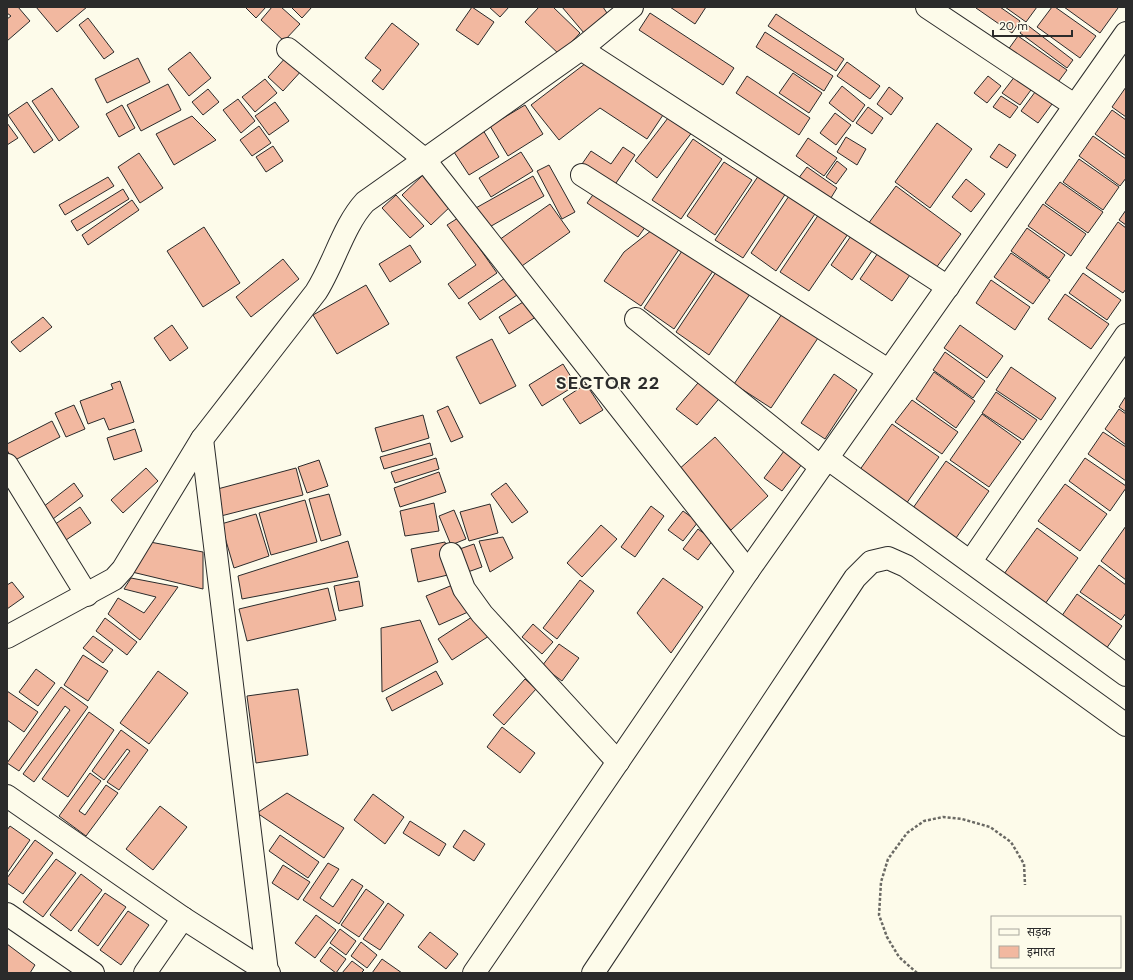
<svg xmlns="http://www.w3.org/2000/svg" width="1133" height="980" viewBox="0 0 1133 980" font-family="'DM Sans','Noto Sans Devanagari',sans-serif">
<style>
.building{fill:#f2b8a0;stroke:#2b2b2b}
.lines{fill:none;stroke-linecap:round;stroke-linejoin:round}
.street-casing{stroke:#2b2b2b;stroke-width:24}
.path{stroke:#6a6964;stroke-width:2.5;stroke-dasharray:3 2;stroke-linecap:butt}
.street{stroke:#fdfbea;stroke-width:22}
.labels{text-anchor:middle;stroke-width:3;stroke-linejoin:round;paint-order:stroke}
.district-label{font-size:18px;font-weight:bold;letter-spacing:1px;fill:#2b2b2b;stroke:#fdfbea}
</style>
<rect width="100%" height="100%" fill="#fdfbea"/>
<g class="building">
<polygon points="7,7 18,7 30,21 7,41 7,19 11,16 7,13"/>
<polygon points="36,7 87,7 57,32"/>
<polygon points="245,7 266,7 256,18"/>
<polygon points="272,7 281,7 300,24 284,41 261,20"/>
<polygon points="291,7 312,7 302,18"/>
<polygon points="472,7 494,22 478,45 456,30"/>
<polygon points="489,7 509,7 500,17"/>
<polygon points="539,7 553,7 580,33 560,55 525,22"/>
<polygon points="562,7 603,7 607,13 584,33"/>
<polygon points="670,7 706,7 695,24"/>
<polygon points="976,7 1000,7 1020,21 1012,33 976,8"/>
<polygon points="1005,7 1037,7 1026,22"/>
<polygon points="1052,7 1055,7 1096,36 1080,58 1037,27"/>
<polygon points="1064,7 1117,7 1118,8 1100,33"/>
<polygon points="650,13 734,68 723,85 639,30"/>
<polygon points="776,14 844,59 836,71 768,26"/>
<polygon points="88,18 114,52 104,59 79,25"/>
<polygon points="392,23 419,44 383,90 372,81 381,70 365,58"/>
<polygon points="1026,24 1073,60 1067,68 1020,33"/>
<polygon points="765,32 833,76 824,91 756,47"/>
<polygon points="1018,36 1067,70 1053,89 1005,54"/>
<polygon points="190,52 211,78 189,96 168,69"/>
<polygon points="288,55 303,69 283,91 268,77"/>
<polygon points="138,58 150,82 107,103 95,79"/>
<polygon points="590,60 667,109 647,139 600,108 559,140 531,105"/>
<polygon points="847,62 880,86 870,99 837,76"/>
<polygon points="1019,71 1036,83 1020,105 1002,93"/>
<polygon points="793,73 822,93 809,113 779,93"/>
<polygon points="747,76 810,118 799,135 736,93"/>
<polygon points="988,76 1001,86 987,103 974,93"/>
<polygon points="265,79 277,93 255,112 242,97"/>
<polygon points="168,84 181,110 141,131 127,105"/>
<polygon points="842,86 865,105 853,122 829,103"/>
<polygon points="889,87 903,98 891,115 877,104"/>
<polygon points="1126,87 1126,117 1112,107"/>
<polygon points="52,88 79,127 59,141 32,101"/>
<polygon points="1038,88 1055,100 1038,123 1021,111"/>
<polygon points="208,89 219,102 203,115 192,102"/>
<polygon points="1001,96 1018,107 1010,118 993,107"/>
<polygon points="238,99 255,121 241,133 223,110"/>
<polygon points="27,102 53,140 34,153 8,115"/>
<polygon points="275,102 289,121 269,135 255,116"/>
<polygon points="122,105 135,128 119,137 106,114"/>
<polygon points="525,105 543,134 508,156 490,126"/>
<polygon points="868,107 883,118 872,134 856,123"/>
<polygon points="1112,110 1126,120 1126,156 1095,134"/>
<polygon points="835,113 851,125 836,145 820,133"/>
<polygon points="671,114 693,131 657,178 635,161"/>
<polygon points="192,116 216,140 174,165 156,134"/>
<polygon points="7,123 18,138 7,145"/>
<polygon points="937,123 972,149 930,208 895,182"/>
<polygon points="259,126 271,143 252,156 240,140"/>
<polygon points="483,130 499,157 469,175 452,149"/>
<polygon points="1093,136 1126,159 1126,178 1120,186 1079,156"/>
<polygon points="846,137 866,149 857,165 837,152"/>
<polygon points="808,138 837,158 824,176 796,156"/>
<polygon points="693,139 722,159 681,219 652,200"/>
<polygon points="999,144 1016,155 1007,168 990,157"/>
<polygon points="273,146 283,161 266,172 256,157"/>
<polygon points="623,147 635,155 614,186 582,164 591,151 611,164"/>
<polygon points="521,152 533,171 491,197 479,178"/>
<polygon points="139,153 163,188 140,203 118,167"/>
<polygon points="1079,159 1119,187 1103,210 1063,182"/>
<polygon points="837,161 847,169 836,184 826,177"/>
<polygon points="724,162 752,180 715,235 687,216"/>
<polygon points="549,165 575,212 562,219 537,171"/>
<polygon points="807,167 837,188 829,201 798,179"/>
<polygon points="423,175 452,205 431,225 402,195"/>
<polygon points="759,175 786,193 743,258 715,240"/>
<polygon points="533,176 544,196 486,229 474,209"/>
<polygon points="108,177 114,186 65,215 59,205"/>
<polygon points="966,179 985,194 971,212 952,197"/>
<polygon points="1060,182 1103,212 1088,233 1045,203"/>
<polygon points="896,186 961,234 933,272 868,224"/>
<polygon points="123,189 129,199 77,231 71,221"/>
<polygon points="793,190 819,208 776,271 751,253"/>
<polygon points="595,192 646,226 638,237 587,203"/>
<polygon points="396,195 424,226 410,238 382,208"/>
<polygon points="132,200 139,210 88,245 82,235"/>
<polygon points="550,204 570,232 519,268 499,240"/>
<polygon points="1043,204 1086,234 1071,256 1028,226"/>
<polygon points="1126,210 1126,225 1119,220"/>
<polygon points="821,211 850,231 809,291 780,272"/>
<polygon points="458,218 497,273 459,299 448,284 476,265 447,225"/>
<polygon points="1118,222 1126,228 1126,289 1123,293 1086,268"/>
<polygon points="204,227 240,283 203,307 167,251"/>
<polygon points="1027,228 1065,255 1049,278 1011,251"/>
<polygon points="652,230 680,248 641,306 604,281 624,252"/>
<polygon points="853,233 874,248 852,280 831,265"/>
<polygon points="410,245 421,262 390,282 379,264"/>
<polygon points="880,250 912,272 892,301 860,279"/>
<polygon points="682,251 713,271 674,329 644,308"/>
<polygon points="1011,253 1050,280 1033,304 994,277"/>
<polygon points="283,259 299,279 251,317 236,297"/>
<polygon points="716,272 750,294 709,355 676,332"/>
<polygon points="1083,273 1121,300 1107,320 1069,293"/>
<polygon points="508,276 520,293 480,320 468,303"/>
<polygon points="991,280 1030,307 1015,330 976,303"/>
<polygon points="366,285 389,324 337,354 313,315"/>
<polygon points="1065,294 1109,324 1091,349 1048,319"/>
<polygon points="528,299 539,315 509,334 499,317"/>
<polygon points="782,314 818,338 771,408 734,384"/>
<polygon points="43,317 52,327 20,352 11,342"/>
<polygon points="172,325 188,348 170,361 154,338"/>
<polygon points="960,325 1003,356 987,378 944,348"/>
<polygon points="492,339 516,386 480,404 456,357"/>
<polygon points="945,352 985,381 973,398 933,370"/>
<polygon points="563,364 576,385 542,406 529,385"/>
<polygon points="1011,367 1056,398 1041,420 996,390"/>
<polygon points="934,372 975,401 956,428 916,399"/>
<polygon points="834,374 857,390 825,439 801,423"/>
<polygon points="703,377 723,394 697,425 676,409"/>
<polygon points="120,381 134,422 109,430 104,418 88,424 80,401 113,389 111,384"/>
<polygon points="586,384 603,410 580,424 563,399"/>
<polygon points="996,392 1037,420 1023,440 982,413"/>
<polygon points="1126,396 1126,412 1119,407"/>
<polygon points="912,400 958,432 942,454 895,422"/>
<polygon points="74,405 85,429 66,437 55,413"/>
<polygon points="448,406 463,437 451,442 437,411"/>
<polygon points="1119,409 1126,414 1126,445 1105,429"/>
<polygon points="982,414 1021,442 989,487 950,460"/>
<polygon points="423,415 429,438 382,452 375,428"/>
<polygon points="52,421 60,437 13,461 7,450 7,444"/>
<polygon points="892,424 939,457 906,504 859,471"/>
<polygon points="135,429 142,451 114,460 107,438"/>
<polygon points="1103,432 1126,447 1126,481 1088,454"/>
<polygon points="715,437 768,496 731,530 677,471"/>
<polygon points="430,443 433,455 384,469 380,457"/>
<polygon points="787,447 805,460 782,491 764,478"/>
<polygon points="436,458 439,469 395,483 391,472"/>
<polygon points="1085,458 1126,486 1126,488 1110,511 1069,481"/>
<polygon points="319,460 328,486 307,493 298,467"/>
<polygon points="946,461 989,491 956,538 913,508"/>
<polygon points="146,468 158,481 123,513 111,500"/>
<polygon points="296,468 303,495 217,517 210,491"/>
<polygon points="439,472 446,492 400,507 394,488"/>
<polygon points="74,483 83,496 53,519 43,507"/>
<polygon points="506,483 528,512 512,523 491,494"/>
<polygon points="1065,484 1107,514 1080,551 1038,521"/>
<polygon points="329,494 341,535 321,541 309,499"/>
<polygon points="305,500 317,542 271,555 259,513"/>
<polygon points="434,503 439,531 405,536 400,511"/>
<polygon points="490,504 498,533 469,541 460,512"/>
<polygon points="651,506 664,516 635,557 621,547"/>
<polygon points="80,507 91,523 66,540 54,525"/>
<polygon points="454,510 466,539 451,545 439,516"/>
<polygon points="683,511 698,522 683,541 668,530"/>
<polygon points="256,514 269,556 234,568 221,524"/>
<polygon points="601,525 617,539 582,577 567,563"/>
<polygon points="1126,526 1126,580 1101,561"/>
<polygon points="1037,528 1078,558 1045,604 1004,574"/>
<polygon points="698,529 713,540 698,560 683,549"/>
<polygon points="503,537 513,558 490,572 479,541"/>
<polygon points="348,541 358,577 242,599 238,576"/>
<polygon points="150,542 203,552 203,589 132,572"/>
<polygon points="445,542 452,574 418,582 411,549"/>
<polygon points="474,544 482,567 462,574 454,551"/>
<polygon points="1099,565 1126,585 1126,613 1121,620 1080,592"/>
<polygon points="131,578 178,587 140,640 108,614 118,598 144,613 156,597 124,589"/>
<polygon points="663,578 703,607 671,653 637,613"/>
<polygon points="580,580 594,591 557,639 543,628"/>
<polygon points="359,581 363,606 339,611 334,586"/>
<polygon points="12,582 24,597 7,609 7,585"/>
<polygon points="455,584 468,612 439,625 426,596"/>
<polygon points="328,588 336,620 247,641 239,609"/>
<polygon points="1077,594 1122,626 1106,649 1061,617"/>
<polygon points="475,615 489,636 452,660 438,639"/>
<polygon points="105,618 137,642 127,655 96,631"/>
<polygon points="420,620 438,662 382,692 381,628"/>
<polygon points="533,624 553,642 542,654 522,637"/>
<polygon points="93,636 113,650 103,663 83,648"/>
<polygon points="559,644 579,658 562,681 542,666"/>
<polygon points="83,655 108,671 88,701 64,685"/>
<polygon points="36,669 55,683 38,706 19,692"/>
<polygon points="158,671 188,693 149,744 120,723"/>
<polygon points="436,671 443,684 392,711 386,698"/>
<polygon points="525,679 536,689 504,725 493,715"/>
<polygon points="61,687 88,707 34,782 23,774 70,710 65,706 19,771 7,763"/>
<polygon points="298,689 308,755 256,763 247,696"/>
<polygon points="7,691 38,712 24,732 7,720"/>
<polygon points="89,712 114,730 68,797 42,779"/>
<polygon points="502,727 535,753 520,773 487,747"/>
<polygon points="121,730 148,750 119,790 107,782 130,751 127,749 104,780 92,771"/>
<polygon points="90,773 101,781 79,811 85,815 106,785 118,793 86,836 59,816"/>
<polygon points="287,793 344,828 324,858 257,813"/>
<polygon points="373,794 404,817 385,844 354,820"/>
<polygon points="160,806 187,827 153,870 126,849"/>
<polygon points="410,821 446,844 439,856 403,833"/>
<polygon points="10,826 30,840 7,873 7,830"/>
<polygon points="464,830 485,844 474,861 453,847"/>
<polygon points="280,835 319,862 308,878 269,851"/>
<polygon points="35,840 53,853 23,894 7,883 7,878"/>
<polygon points="56,859 76,873 43,917 23,902"/>
<polygon points="328,863 339,869 320,898 333,907 352,879 363,886 339,924 303,900"/>
<polygon points="283,865 310,882 298,900 272,883"/>
<polygon points="81,874 102,890 71,931 50,915"/>
<polygon points="366,889 384,902 359,937 341,925"/>
<polygon points="105,893 126,907 98,946 78,931"/>
<polygon points="388,903 404,915 380,950 363,939"/>
<polygon points="128,911 149,925 121,965 100,950"/>
<polygon points="316,915 336,930 315,958 295,943"/>
<polygon points="340,929 356,941 346,955 330,943"/>
<polygon points="430,932 458,954 446,969 418,947"/>
<polygon points="361,942 377,955 367,968 351,956"/>
<polygon points="7,944 35,965 30,973 7,973"/>
<polygon points="330,947 346,959 336,973 320,961"/>
<polygon points="382,959 402,973 372,973"/>
<polygon points="352,961 364,970 361,973 342,973"/>
</g>
<g class="lines">
<defs>
<g id="street">
<polyline points="927,7 1074,105"/>
<polyline points="288,49 424,159 748,571"/>
<polyline points="581,49 948,287"/>
<polyline points="582,175 888,370"/>
<polyline points="636,319 821,467"/>
<polyline points="202,439 267,972"/>
<polyline points="827,458 1126,675"/>
<polyline points="7,465 87,595"/>
<polyline points="451,554 464,589 482,614 618,762"/>
<polyline points="971,561 1126,335"/>
<path d="M7,637L114,579L123,569L202,439L316,292C334,264 343,226 365,202L581,49L632,7"/>
<polyline points="7,796 183,918 269,973"/>
<polyline points="7,914 93,973"/>
<polyline points="145,973 183,918"/>
<polyline points="474,973 748,571 1126,33"/>
<polyline points="593,973 855,578 871,562 888,558 906,566 1126,725"/>
</g>
</defs>
<use href="#street" class="street-casing"/>
<polyline class="path" points="917,973 899,957 887,937 879,915 881,882 888,859 907,833 924,821 943,817 962,819 990,827 1011,842 1024,864 1025,885"/>
<use href="#street" class="street"/>
</g>
<g class="labels">
<g class="district-label">
<text x="608" y="389">SECTOR 22</text>
</g>
</g>
<rect width="1133" height="980" fill="none" stroke="#2b2b2b" stroke-width="16"/>
<rect x="991" y="916" width="130" height="52" fill="#fdfbea" stroke="#a9a89e"/>
<rect x="999" y="929" width="20" height="6" fill="#fdfbea" stroke="#a9a89e"/>
<text x="1027" y="936" font-size="12" fill="#2b2b2b">सड़क</text>
<rect x="999" y="946" width="20" height="12" fill="#f2b8a0" stroke="#a9a89e"/>
<text x="1027" y="956" font-size="12" fill="#2b2b2b">इमारत</text>
<path d="M993 30v6h79v-6" fill="none" stroke="#2b2b2b" stroke-width="2"/>
<text x="999" y="30" font-size="12" fill="#2b2b2b" stroke="#fdfbea" stroke-width="3" paint-order="stroke">20 m</text>
</svg>
